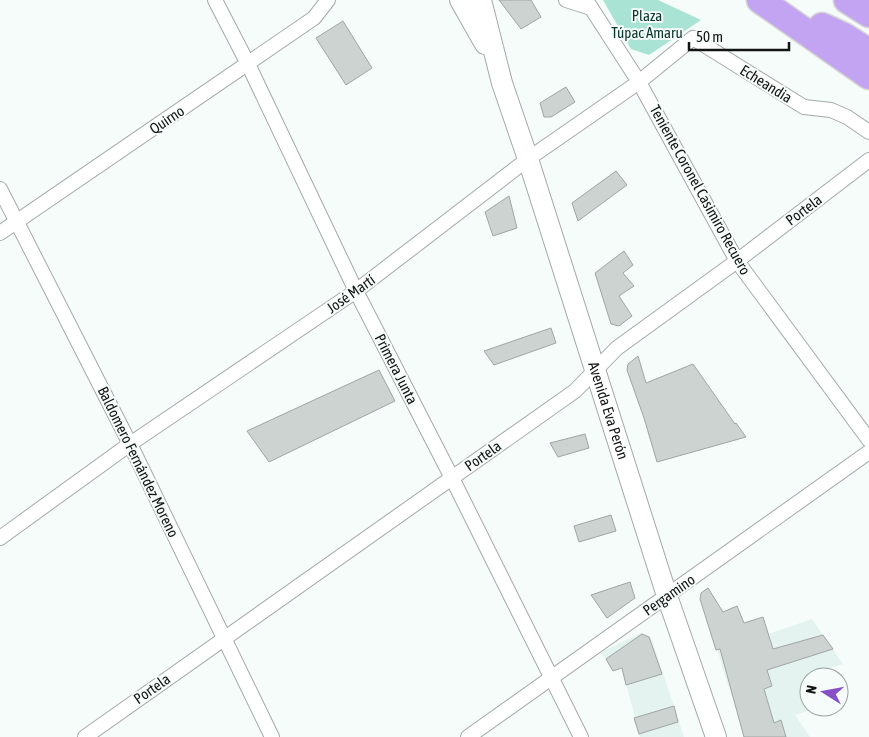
<svg xmlns="http://www.w3.org/2000/svg" width="869" height="737" viewBox="0 0 869 737" font-family="'Asap Condensed',sans-serif">
<style>
.built{fill:#e4f3ef}
.green{fill:#a8e3d3}
.building{fill:#cdd3d1;stroke:#9fa5a3}
.lines{fill:none;stroke-linecap:round;stroke-linejoin:round}
.minor-casing{stroke:#a3a9a7;stroke-width:16}
.secondary-casing{stroke:#a3a9a7;stroke-width:22}
.motorway-casing{stroke:#d5d5d5;stroke-width:29}
.minor{stroke:#fff;stroke-width:14}
.secondary{stroke:#fff;stroke-width:20}
.motorway{stroke:#c3a4f2;stroke-width:26}
.labels{text-anchor:middle;stroke-width:4;stroke-linejoin:round;paint-order:stroke}
.park-label{font-size:15px;fill:#09362d;stroke:#f6fcfa}
.street-label{font-size:15px;fill:#131514;stroke:#f6fcfa}
</style>
<rect width="100%" height="100%" fill="#f6fcfa"/>
<g class="built">
<polygon points="708,587 723,612 737,606 744,623 763,617 768,634 812,619 843,664 809,675 809,693 802,695 811,710 795,715 810,737 744,737 702,600 701,593"/>
<polygon points="641,633 651,637 684,737 640,737 622,668 613,671 601,652"/>
</g>
<polygon class="green" points="603,0 658,0 701,20 649,55 631,49"/>
<g class="building">
<polygon points="499,0 531,0 541,17 521,29"/>
<polygon points="343,21 372,68 346,85 316,38"/>
<polygon points="566,87 575,102 551,117 544,117 540,103"/>
<polygon points="616,171 627,185 578,221 572,203"/>
<polygon points="509,196 517,228 493,236 485,212"/>
<polygon points="624,251 633,265 623,273 634,286 619,296 632,316 619,326 611,324 595,273"/>
<polygon points="551,328 556,343 494,365 484,351"/>
<polygon points="638,356 646,383 693,364 735,424 736,423 746,437 657,462 644,418 627,370 628,364"/>
<polygon points="379,370 395,401 269,462 247,431"/>
<polygon points="585,434 589,448 558,457 550,443"/>
<polygon points="611,515 616,531 579,542 574,526"/>
<polygon points="630,582 635,598 607,618 591,595"/>
<polygon points="708,588 723,612 737,606 744,623 763,617 773,649 823,635 833,649 767,670 772,686 764,689 774,723 781,720 786,737 744,737 720,649 716,650 700,599 701,593"/>
<polygon points="642,634 649,637 662,674 626,685 622,668 613,671 606,659"/>
<polygon points="674,706 678,722 639,734 634,718"/>
</g>
<g class="lines">
<defs>
<g id="minor">
<polyline points="215,0 248,64 356,291 452,478 581,737"/>
<polyline points="566,0 591,8"/>
<polyline points="586,0 639,82 737,261 869,440"/>
<polyline points="0,189 130,444 272,737"/>
<polyline points="0,233 314,18 328,0"/>
<polyline points="0,538 130,444 356,291 528,159 639,82 693,38 804,107 831,110 847,117 869,132"/>
<polyline points="85,737 575,391 617,348 737,261 869,160"/>
<polyline points="468,737 869,452"/>
</g>
<g id="secondary">
<polyline points="460,0 485,44"/>
<path id="s1" d="M481,0L502,83L528,159L667,596L716,737"/>
</g>
<g id="motorway">
<polyline points="760,0 869,76"/>
<polyline points="847,0 869,14"/>
<polyline points="822,26 844,36 869,52"/>
</g>
</defs>
<use href="#minor" class="minor-casing"/>
<use href="#secondary" class="secondary-casing"/>
<use href="#motorway" class="motorway-casing"/>
<use href="#minor" class="minor"/>
<use href="#secondary" class="secondary"/>
<use href="#motorway" class="motorway"/>
</g>
<g class="labels">
<g class="park-label">
<text x="647" y="21">Plaza<tspan x="647" dy="17">Túpac Amaru</tspan></text>
</g>
<g class="street-label">
<text transform="translate(766 84) rotate(32)" y="5">Echeandia</text>
<text transform="translate(167 120) rotate(-34)" y="5">Quirno</text>
<text transform="translate(700 190) rotate(61)" y="5">Teniente Coronel Casimiro Recuero</text>
<text transform="translate(804 210) rotate(-37)" y="5">Portela</text>
<text transform="translate(351 294) rotate(-35)" y="5">José Martí</text>
<text transform="translate(396 369) rotate(63)" y="5">Primera Junta</text>
<text dy="5" stroke="none"><textPath href="#s1" startOffset="430">Avenida Eva Perón</textPath></text>
<text transform="translate(483 456) rotate(-35)" y="5">Portela</text>
<text transform="translate(138 462) rotate(64)" y="5">Baldomero Fernández Moreno</text>
<text transform="translate(669 595) rotate(-35)" y="5">Pergamino</text>
<text transform="translate(152 689) rotate(-35)" y="5">Portela</text>
</g>
</g>
<g transform="translate(824 692) rotate(281)"><circle r="24" fill="#f6fcfa" stroke="#9ba09e"/>
<path d="M0-4L9 19L0 12L-9 19Z" fill="#8750c8"/>
<text y="-8" font-size="14" font-weight="bold" text-anchor="middle" fill="#131514">N</text>
</g>
<path d="M689 42v8h100v-8" fill="none" stroke="#131514" stroke-width="2.5"/>
<text x="696" y="42" font-size="15" fill="#131514" stroke="#f6fcfa" stroke-width="4" paint-order="stroke">50 m</text>
</svg>
